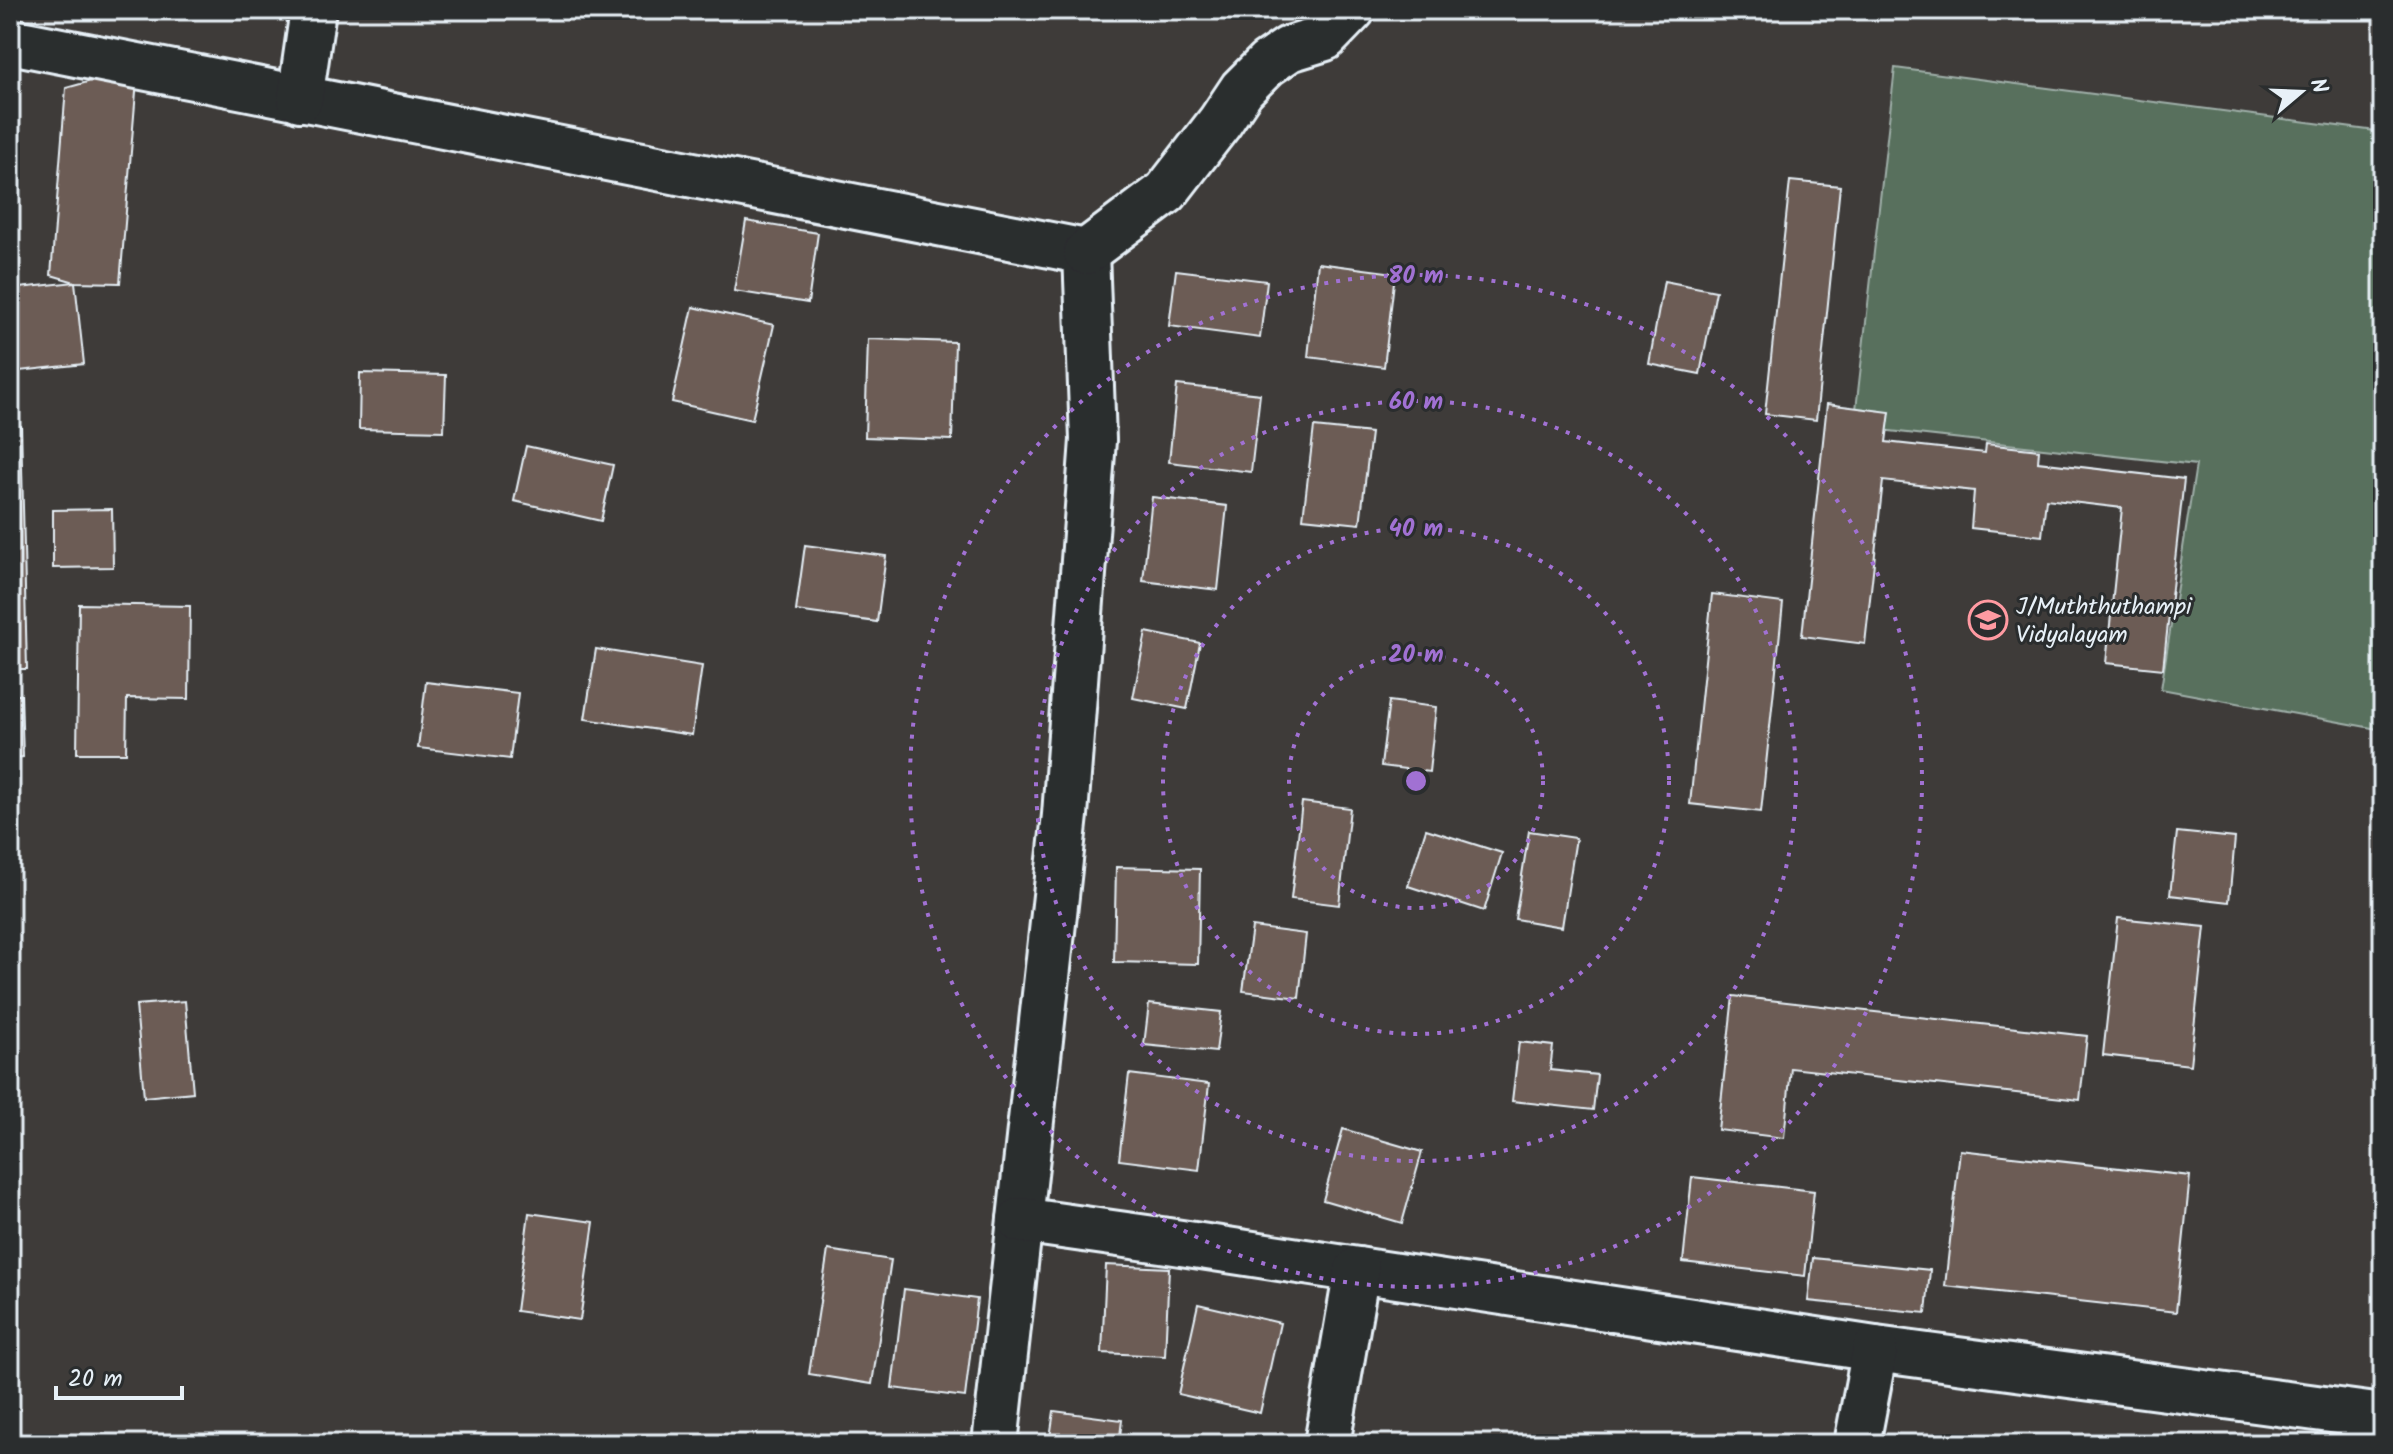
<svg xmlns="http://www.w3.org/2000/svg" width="2393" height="1454" viewBox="0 0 2393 1454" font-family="Kalam,sans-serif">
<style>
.green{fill:#59705d;stroke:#a0b0aa;stroke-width:2}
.building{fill:#6c5c54;stroke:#e8f1f8;stroke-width:2}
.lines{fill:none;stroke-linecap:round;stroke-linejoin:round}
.minor-casing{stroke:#e8f1f8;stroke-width:50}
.minor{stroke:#2a2d2e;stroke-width:44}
.ring{fill:none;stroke:#a171d3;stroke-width:4;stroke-dasharray:4 8}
.labels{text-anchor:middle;stroke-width:6;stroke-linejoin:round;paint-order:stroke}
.poi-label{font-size:24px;fill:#e8f1f8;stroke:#2a2d2e;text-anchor:start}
.centre{fill:#a171d3;stroke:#2a2d2e;stroke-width:4}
.ring-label{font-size:24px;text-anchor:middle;font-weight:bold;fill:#a171d3;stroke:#2a2d2e;stroke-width:6;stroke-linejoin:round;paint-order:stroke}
</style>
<rect width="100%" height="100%" fill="#3e3b39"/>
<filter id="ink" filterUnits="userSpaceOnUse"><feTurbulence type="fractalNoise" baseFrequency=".0125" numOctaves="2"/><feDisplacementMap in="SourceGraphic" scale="16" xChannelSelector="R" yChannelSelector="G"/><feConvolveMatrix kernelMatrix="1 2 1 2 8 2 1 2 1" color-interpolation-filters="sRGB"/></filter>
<g filter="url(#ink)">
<polygon class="green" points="1895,68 2383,132 2383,730 2161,689 2196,465 1854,427"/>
<g class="building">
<polygon points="138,68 120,283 75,282 51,275 66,88"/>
<polygon points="1790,181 1840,186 1816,420 1765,414"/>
<polygon points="746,221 818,233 808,303 734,291"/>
<polygon points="1318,263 1395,273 1384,367 1308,357"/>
<polygon points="1176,270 1267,281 1260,338 1169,326"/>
<polygon points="1664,281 1716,291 1700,374 1649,364"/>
<polygon points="75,282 84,364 10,372 10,289"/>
<polygon points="693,307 774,325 752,420 672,402"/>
<polygon points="868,339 955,342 952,440 865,437"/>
<polygon points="360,373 446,375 444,431 359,429"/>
<polygon points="1177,385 1260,394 1251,472 1169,462"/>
<polygon points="1827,404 1890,412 1886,442 1985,453 1986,444 2039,450 2038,462 2184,479 2163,669 2106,663 2122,508 2046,499 2042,536 1971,528 1974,491 1883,481 1865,644 1802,636"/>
<polygon points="10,426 21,426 27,669 10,669"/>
<polygon points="1314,427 1371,433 1360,524 1303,518"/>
<polygon points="526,446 613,465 601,521 514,501"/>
<polygon points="1152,497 1227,506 1218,590 1143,581"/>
<polygon points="112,509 113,567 53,568 53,510"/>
<polygon points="805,545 886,556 877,622 796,611"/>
<polygon points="1712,594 1783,603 1761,812 1690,804"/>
<polygon points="79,604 190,606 189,699 127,698 126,753 77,753"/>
<polygon points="1146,632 1200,643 1187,709 1133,698"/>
<polygon points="596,649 702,666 692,735 585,719"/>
<polygon points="426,682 518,693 510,759 418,748"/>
<polygon points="10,695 21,695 23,757 10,758"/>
<polygon points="1389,701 1436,707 1429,772 1381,766"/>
<polygon points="1302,802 1350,808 1339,905 1291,899"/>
<polygon points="1426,829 1502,853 1484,911 1408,886"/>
<polygon points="1529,831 1576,838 1562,927 1515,919"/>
<polygon points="2177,832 2235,838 2229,902 2170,895"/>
<polygon points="1116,867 1200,869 1198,964 1114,962"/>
<polygon points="2118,918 2205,927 2190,1065 2103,1055"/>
<polygon points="1252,927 1306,934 1299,998 1243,991"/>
<polygon points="1733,996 2087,1036 2080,1100 1791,1068 1784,1138 1718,1130"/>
<polygon points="185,1001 193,1092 144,1097 136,1005"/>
<polygon points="1149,1004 1221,1012 1216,1052 1144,1045"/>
<polygon points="1519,1042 1553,1046 1550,1070 1597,1075 1593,1110 1512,1101"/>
<polygon points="1129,1074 1209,1084 1199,1170 1119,1160"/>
<polygon points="1343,1129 1422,1152 1402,1223 1323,1200"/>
<polygon points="1960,1150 2190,1176 2176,1312 1945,1286"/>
<polygon points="1692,1177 1814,1191 1805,1276 1683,1262"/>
<polygon points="529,1213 594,1222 580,1320 516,1311"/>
<polygon points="828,1250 891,1260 872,1384 809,1374"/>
<polygon points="1813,1258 1930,1270 1926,1313 1808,1301"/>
<polygon points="1106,1265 1169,1268 1165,1356 1102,1353"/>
<polygon points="904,1289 977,1299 965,1397 892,1388"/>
<polygon points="1198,1304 1280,1323 1260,1413 1178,1394"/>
<polygon points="1054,1411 1122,1420 1119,1444 1049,1444"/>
</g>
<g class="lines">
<defs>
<g id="minor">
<polyline points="10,41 1086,252 1093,440 1065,815 995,1444"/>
<polyline points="300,99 313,10"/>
<polyline points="1086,252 1166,192 1220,122 1242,89 1267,64 1289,49 1325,38 1352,10"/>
<polyline points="1020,1220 1168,1241 1875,1349 2383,1417"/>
<polyline points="1327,1444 1357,1270"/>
<polyline points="1857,1444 1875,1349"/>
</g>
</defs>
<use href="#minor" class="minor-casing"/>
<use href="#minor" class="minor"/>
</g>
</g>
<g class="ring">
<circle cx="1416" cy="781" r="127"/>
<circle cx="1416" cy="781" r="253"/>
<circle cx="1416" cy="781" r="380"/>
<circle cx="1416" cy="781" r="506"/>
</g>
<defs>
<symbol id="school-ring" viewBox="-11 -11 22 22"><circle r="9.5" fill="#2a2d2e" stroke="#ff9aa2" stroke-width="1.5"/><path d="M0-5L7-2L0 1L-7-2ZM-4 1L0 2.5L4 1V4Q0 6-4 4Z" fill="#ff9aa2"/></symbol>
</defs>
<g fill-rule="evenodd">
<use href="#school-ring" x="1966" y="598" width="44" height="44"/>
</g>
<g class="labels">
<g class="poi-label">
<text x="2016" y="614">J/Muththuthampi<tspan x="2016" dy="28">Vidyalayam</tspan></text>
</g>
</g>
<circle cx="1416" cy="781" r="12" class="centre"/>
<g class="ring-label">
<text x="1416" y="283">80 m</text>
<text x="1416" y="409">60 m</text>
<text x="1416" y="536">40 m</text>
<text x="1416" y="662">20 m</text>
</g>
<rect width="2393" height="1454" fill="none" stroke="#2a2d2e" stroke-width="40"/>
<rect x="20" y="20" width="2353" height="1414" fill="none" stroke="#e8f1f8" stroke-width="3" filter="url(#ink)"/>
<g transform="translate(2301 92) rotate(71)" stroke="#2a2d2e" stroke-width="6" paint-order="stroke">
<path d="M0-6L14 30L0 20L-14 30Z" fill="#e8f1f8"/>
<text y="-12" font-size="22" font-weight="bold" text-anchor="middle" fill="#e8f1f8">N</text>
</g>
<path d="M56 1386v12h126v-12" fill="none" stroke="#e8f1f8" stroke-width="4"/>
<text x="68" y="1386" font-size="24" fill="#e8f1f8" stroke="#2a2d2e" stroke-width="6" paint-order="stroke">20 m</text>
</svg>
